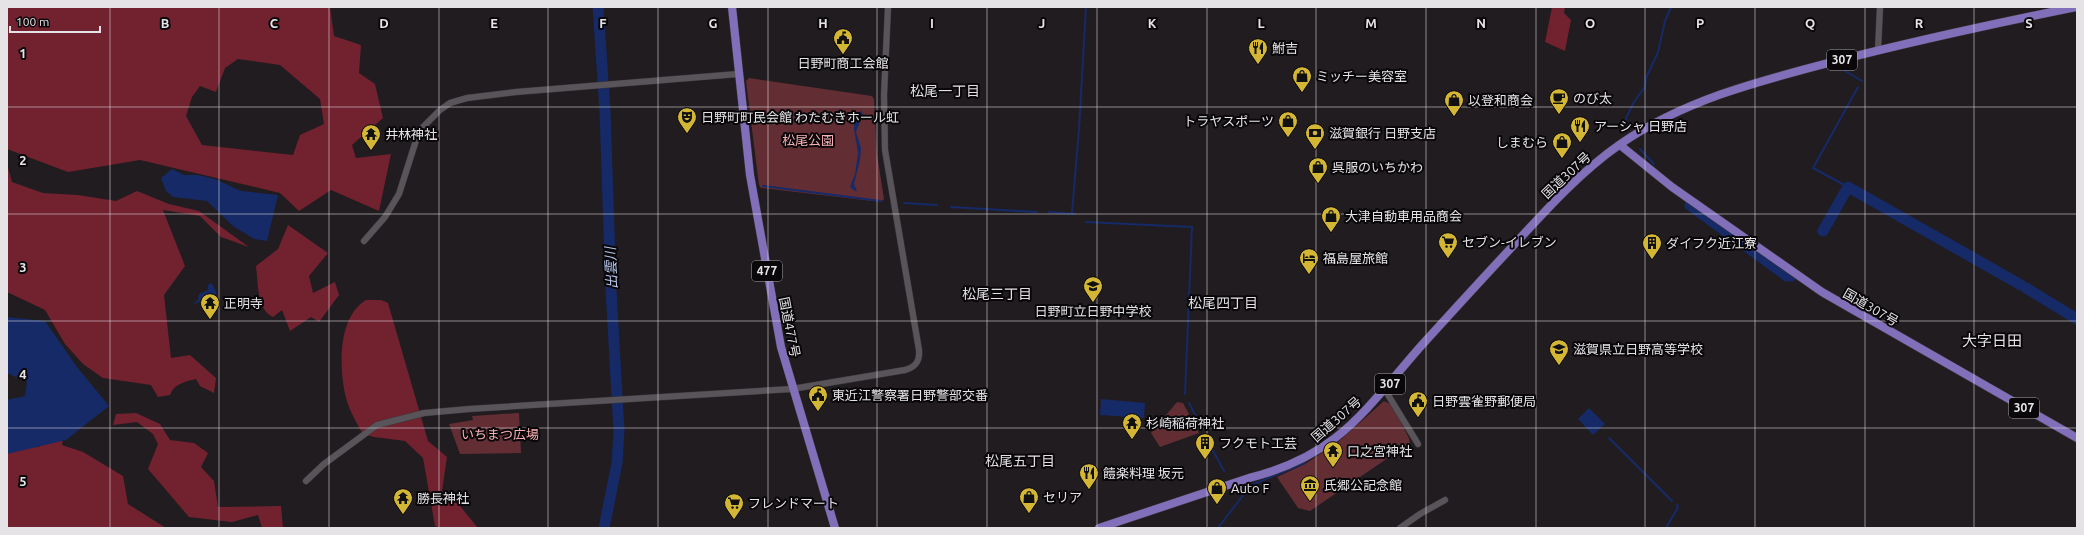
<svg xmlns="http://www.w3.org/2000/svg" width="2084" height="535" viewBox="0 0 2084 535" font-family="Ubuntu,'Noto Sans JP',sans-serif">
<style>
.green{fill:#622e34}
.forest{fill:#72212f;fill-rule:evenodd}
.water{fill:#162a68}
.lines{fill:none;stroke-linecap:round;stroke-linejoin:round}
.stream{stroke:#162a68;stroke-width:2}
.river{stroke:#162a68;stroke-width:11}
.tertiary-casing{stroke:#39373a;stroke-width:7}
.trunk-casing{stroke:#39373a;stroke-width:9}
.tertiary{stroke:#585459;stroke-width:6}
.trunk{stroke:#826fb9;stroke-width:8}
.grid{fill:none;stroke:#e5e3e6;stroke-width:1;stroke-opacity:0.55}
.labels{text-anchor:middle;stroke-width:4;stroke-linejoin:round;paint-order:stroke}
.shield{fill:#090709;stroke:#a3a1a4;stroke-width:1}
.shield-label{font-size:12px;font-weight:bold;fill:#e5e3e6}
.poi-label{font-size:13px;fill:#e5e3e6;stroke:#090709;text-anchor:start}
.park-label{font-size:13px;fill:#fab2b7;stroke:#090709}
.street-label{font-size:13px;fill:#e5e3e6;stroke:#090709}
.neighbourhood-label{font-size:14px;fill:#e3dfe4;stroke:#090709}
.water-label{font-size:14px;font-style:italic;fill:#b8c9ef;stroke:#090709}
.quarter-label{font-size:15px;fill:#e3dfe4;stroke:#090709}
.grid-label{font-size:13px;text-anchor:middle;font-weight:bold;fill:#e5e3e6;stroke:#090709;stroke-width:4;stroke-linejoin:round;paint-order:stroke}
</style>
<rect width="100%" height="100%" fill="#201c20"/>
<g class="green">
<polygon points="749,78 872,96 874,99 877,154 884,199 881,202 761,188 759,185 746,81"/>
<polygon points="1384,401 1392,405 1409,438 1410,443 1310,511 1298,508 1277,477 1305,464 1337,443"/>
<polygon points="1177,402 1183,403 1199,433 1160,447 1151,433"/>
<polygon points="519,413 521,453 460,454 449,424 473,420 472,416"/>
</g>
<g class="forest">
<path d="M7,7H330L334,36L361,45L359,73L375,84L383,118L352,145L356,158L391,154L379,211L331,190L299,211L280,193L140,160L68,172L7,149ZM238,59L280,65L320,99L324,124L300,135L293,155L202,145L186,116L192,97L200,86L216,92L225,68Z"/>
<polygon points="1552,7 1565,7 1564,13 1571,20 1565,51 1545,42"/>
<path d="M7,164L12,182L43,193L78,195L116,201L137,191L169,204L199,211L249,247L221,237L200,216L163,210L185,266L164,295L171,358L190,355L216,378L214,393L200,386L196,379C185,382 175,383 170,395L158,397L151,385L103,378L83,364L65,344L45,310L7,292Z"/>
<path d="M288,225L328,253L309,276L313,293L335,282L339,295L319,322L311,317L290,331L282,310L273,317C257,311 258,281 256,266L278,249Z"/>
<path d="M366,300H381L388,303L428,441L447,457L442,491L460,506L478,528H440L435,526L423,458L405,441L374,437L363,434C356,422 348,408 345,394C339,365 338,317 366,300Z"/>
<polygon points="136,413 160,424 170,440 194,443 208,453 201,467 214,481 218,507 281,506 283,528 262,528 258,515 232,522 189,517 148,469 158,444 153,434 137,422 113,425 116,414"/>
<polygon points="65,425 62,445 83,452 123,476 128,504 166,528 7,528 7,448 39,447 52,427"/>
</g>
<g class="water">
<polygon points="861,111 863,114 856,132 861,148 860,160 854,184 857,191 855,191 850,187 855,174 858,153 854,129 855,114"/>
<polygon points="172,169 184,175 198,175 215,179 241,191 278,195 267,241 254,239 233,226 207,201 173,197 166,191 161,178"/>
<polygon points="212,283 217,294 192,305 198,300 199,294 208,290 208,285"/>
<polygon points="7,317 45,321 77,367 109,406 66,440 7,454 7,400 25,396 27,382 7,373"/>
<polygon points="1101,399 1145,403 1144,418 1100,415"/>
<polygon points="1589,408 1605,424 1593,435 1578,419"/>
</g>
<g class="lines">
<g class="stream">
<polyline points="1845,71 1862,81"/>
<polyline points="1627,128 1626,118 1634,102 1645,87 1646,78 1658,52 1665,21 1671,7"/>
<polyline points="1640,149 1654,164"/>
<polyline points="763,186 881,201"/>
<polyline points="1848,187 1813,168 1858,87"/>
<polyline points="904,203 937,205"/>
<polyline points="951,207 1037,212"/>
<polyline points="1049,212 1075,214"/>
<polyline points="1072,213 1079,129 1086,7"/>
<polyline points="1086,222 1192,227 1185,394"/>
<polyline points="1189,403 1203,430"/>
<polyline points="1205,436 1224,471"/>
<polyline points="1609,438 1672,501"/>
<polyline points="1218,528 1247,490 1254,484 1305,463"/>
<polyline points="1666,528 1678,507 1677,505"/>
</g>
<g class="river">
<polyline points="598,7 605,111 611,290 619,431 617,463 604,528"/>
<polyline points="1690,205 1787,276 1791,276"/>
<polyline points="1823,231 1848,187 2021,285"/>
<polyline points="2026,288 2077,319"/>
</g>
<defs>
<g id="tertiary">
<polyline points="1878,50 1880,7"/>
<polyline points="364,241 385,217 399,194 419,131 440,110 450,103 467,98 516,92 738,74"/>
<polyline points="1385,390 1418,444"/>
<path d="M306,481L324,464L377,425L424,413L469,409L792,389L905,370C916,367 920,361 919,350L885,150L884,95L888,7"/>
<polyline points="1400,528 1420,514 1445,500"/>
</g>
<g id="trunk">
<polyline points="732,7 750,175 781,347 835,528"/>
<polyline points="1620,145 1672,187 1822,292 2077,438"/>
<path d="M1099,528L1249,478C1338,456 1364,411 1421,346C1451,313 1481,280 1512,247C1545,211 1579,173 1619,145C1685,99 1763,80 1840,60C1918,40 1997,23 2076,7"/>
</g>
</defs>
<use href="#tertiary" class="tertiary-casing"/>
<use href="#trunk" class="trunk-casing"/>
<use href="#tertiary" class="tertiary"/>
<use href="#trunk" class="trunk"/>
</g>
<path class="grid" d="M110,7V528M219,7V528M329,7V528M439,7V528M548,7V528M658,7V528M768,7V528M877,7V528M987,7V528M1097,7V528M1207,7V528M1316,7V528M1426,7V528M1536,7V528M1645,7V528M1755,7V528M1865,7V528M1974,7V528M7,107H2077M7,214H2077M7,321H2077M7,428H2077"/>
<defs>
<symbol id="civic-pin" viewBox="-11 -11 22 30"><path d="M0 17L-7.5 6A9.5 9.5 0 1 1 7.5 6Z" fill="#d4b635" stroke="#090709"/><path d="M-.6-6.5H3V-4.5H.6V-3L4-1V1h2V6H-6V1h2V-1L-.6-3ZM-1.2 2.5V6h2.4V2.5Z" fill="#111"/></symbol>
<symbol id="restaurant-pin" viewBox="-11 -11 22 30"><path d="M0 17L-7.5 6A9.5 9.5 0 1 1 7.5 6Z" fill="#d4b635" stroke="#090709"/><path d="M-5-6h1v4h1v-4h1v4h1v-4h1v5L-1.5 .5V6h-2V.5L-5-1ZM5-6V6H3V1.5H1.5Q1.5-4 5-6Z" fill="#111"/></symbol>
<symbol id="shop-pin" viewBox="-11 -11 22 30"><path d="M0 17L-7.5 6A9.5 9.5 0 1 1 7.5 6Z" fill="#d4b635" stroke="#090709"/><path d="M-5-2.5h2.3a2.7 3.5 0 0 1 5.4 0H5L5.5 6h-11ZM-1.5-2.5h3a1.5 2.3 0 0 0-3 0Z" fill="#111"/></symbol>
<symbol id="cafe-pin" viewBox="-11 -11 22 30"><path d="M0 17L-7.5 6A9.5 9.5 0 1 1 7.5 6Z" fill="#d4b635" stroke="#090709"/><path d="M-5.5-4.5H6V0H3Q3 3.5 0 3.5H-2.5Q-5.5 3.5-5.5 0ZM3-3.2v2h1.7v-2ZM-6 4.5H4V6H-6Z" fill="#111"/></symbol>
<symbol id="theatre-pin" viewBox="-11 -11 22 30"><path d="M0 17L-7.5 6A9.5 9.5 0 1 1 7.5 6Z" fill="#d4b635" stroke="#090709"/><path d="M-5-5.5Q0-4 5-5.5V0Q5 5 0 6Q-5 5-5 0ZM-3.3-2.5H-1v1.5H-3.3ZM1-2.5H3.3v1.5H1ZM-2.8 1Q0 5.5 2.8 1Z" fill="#111"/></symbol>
<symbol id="bank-pin" viewBox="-11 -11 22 30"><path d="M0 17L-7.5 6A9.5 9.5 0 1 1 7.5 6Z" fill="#d4b635" stroke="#090709"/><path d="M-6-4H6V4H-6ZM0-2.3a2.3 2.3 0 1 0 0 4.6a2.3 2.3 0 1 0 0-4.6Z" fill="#111"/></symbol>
<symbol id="temple-pin" viewBox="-11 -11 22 30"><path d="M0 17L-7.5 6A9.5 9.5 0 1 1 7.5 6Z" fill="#d4b635" stroke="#090709"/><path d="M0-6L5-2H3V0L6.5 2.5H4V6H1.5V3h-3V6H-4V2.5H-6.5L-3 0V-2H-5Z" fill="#111"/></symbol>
<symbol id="supermarket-pin" viewBox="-11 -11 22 30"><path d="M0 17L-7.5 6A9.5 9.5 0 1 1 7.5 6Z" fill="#d4b635" stroke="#090709"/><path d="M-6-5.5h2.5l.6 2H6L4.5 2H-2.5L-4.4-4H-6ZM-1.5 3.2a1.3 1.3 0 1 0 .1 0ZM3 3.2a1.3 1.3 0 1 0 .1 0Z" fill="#111"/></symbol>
<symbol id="building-pin" viewBox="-11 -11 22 30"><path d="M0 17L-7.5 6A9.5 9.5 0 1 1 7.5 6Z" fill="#d4b635" stroke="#090709"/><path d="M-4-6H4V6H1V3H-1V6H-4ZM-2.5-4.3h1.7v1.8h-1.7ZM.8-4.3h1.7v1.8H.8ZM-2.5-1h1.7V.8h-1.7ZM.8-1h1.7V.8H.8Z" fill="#111"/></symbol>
<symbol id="hotel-pin" viewBox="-11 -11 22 30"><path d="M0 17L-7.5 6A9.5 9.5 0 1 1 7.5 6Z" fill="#d4b635" stroke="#090709"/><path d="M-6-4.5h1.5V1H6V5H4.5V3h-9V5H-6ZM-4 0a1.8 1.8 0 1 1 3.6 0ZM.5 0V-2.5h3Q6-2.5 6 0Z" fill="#111"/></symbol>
<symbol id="school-pin" viewBox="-11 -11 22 30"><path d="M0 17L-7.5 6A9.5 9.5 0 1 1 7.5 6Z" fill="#d4b635" stroke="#090709"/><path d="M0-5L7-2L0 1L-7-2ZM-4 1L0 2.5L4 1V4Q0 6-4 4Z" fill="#111"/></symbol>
<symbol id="museum-pin" viewBox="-11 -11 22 30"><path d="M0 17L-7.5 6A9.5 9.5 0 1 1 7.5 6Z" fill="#d4b635" stroke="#090709"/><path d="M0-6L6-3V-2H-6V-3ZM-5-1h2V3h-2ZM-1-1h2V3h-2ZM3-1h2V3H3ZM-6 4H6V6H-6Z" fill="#111"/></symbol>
</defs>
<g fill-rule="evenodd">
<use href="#civic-pin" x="832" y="27" width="22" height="30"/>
<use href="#restaurant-pin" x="1247" y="37" width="22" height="30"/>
<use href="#shop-pin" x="1291" y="65" width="22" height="30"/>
<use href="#cafe-pin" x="1548" y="87" width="22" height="30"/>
<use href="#shop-pin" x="1443" y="89" width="22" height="30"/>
<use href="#theatre-pin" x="676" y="106" width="22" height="30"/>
<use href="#shop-pin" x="1277" y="110" width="22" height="30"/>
<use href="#restaurant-pin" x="1569" y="115" width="22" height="30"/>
<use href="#bank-pin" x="1304" y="122" width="22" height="30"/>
<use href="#temple-pin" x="360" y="123" width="22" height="30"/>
<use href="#shop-pin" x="1551" y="131" width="22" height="30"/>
<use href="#shop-pin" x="1307" y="156" width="22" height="30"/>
<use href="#shop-pin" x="1320" y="205" width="22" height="30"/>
<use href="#supermarket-pin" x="1437" y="231" width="22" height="30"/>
<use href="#building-pin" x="1641" y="232" width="22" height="30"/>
<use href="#hotel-pin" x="1298" y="247" width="22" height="30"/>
<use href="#school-pin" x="1082" y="275" width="22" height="30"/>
<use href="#temple-pin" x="199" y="292" width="22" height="30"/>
<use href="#school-pin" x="1548" y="338" width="22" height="30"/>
<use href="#civic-pin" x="807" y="384" width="22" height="30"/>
<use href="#civic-pin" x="1407" y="390" width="22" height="30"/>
<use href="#temple-pin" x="1121" y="412" width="22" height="30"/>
<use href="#building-pin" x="1194" y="432" width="22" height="30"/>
<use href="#temple-pin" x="1322" y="440" width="22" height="30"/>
<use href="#restaurant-pin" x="1078" y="462" width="22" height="30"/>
<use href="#museum-pin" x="1299" y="474" width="22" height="30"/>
<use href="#shop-pin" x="1206" y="477" width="22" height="30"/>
<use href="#shop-pin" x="1018" y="486" width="22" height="30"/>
<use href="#temple-pin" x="392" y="487" width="22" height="30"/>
<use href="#supermarket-pin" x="723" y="492" width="22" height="30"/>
</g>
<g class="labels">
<g class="shield">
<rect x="1827" y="50" width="30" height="20" rx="3"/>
<rect x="752" y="261" width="30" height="20" rx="3"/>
<rect x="1375" y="374" width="30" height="20" rx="3"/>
<rect x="2009" y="398" width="30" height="20" rx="3"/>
</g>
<g class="shield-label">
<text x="1842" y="64">307</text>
<text x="767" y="275">477</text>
<text x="1390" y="388">307</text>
<text x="2024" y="412">307</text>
</g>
<g class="poi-label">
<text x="1272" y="53">鮒吉</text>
<text x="843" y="68" text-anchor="middle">日野町商工会館</text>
<text x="1316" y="81">ミッチー美容室</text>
<text x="1573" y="103">のび太</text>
<text x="1468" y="105">以登和商会</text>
<text x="701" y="122">日野町町民会館 わたむきホール虹</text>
<text x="1274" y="126" text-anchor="end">トラヤスポーツ</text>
<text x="1594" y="131">アーシャ 日野店</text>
<text x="1329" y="138">滋賀銀行 日野支店</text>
<text x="385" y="139">井林神社</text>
<text x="1548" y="147" text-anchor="end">しまむら</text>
<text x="1332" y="172">呉服のいちかわ</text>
<text x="1345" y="221">大津自動車用品商会</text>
<text x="1462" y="247">セブン-イレブン</text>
<text x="1666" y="248">ダイフク近江寮</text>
<text x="1323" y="263">福島屋旅館</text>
<text x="224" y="308">正明寺</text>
<text x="1093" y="316" text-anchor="middle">日野町立日野中学校</text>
<text x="1573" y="354">滋賀県立日野高等学校</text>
<text x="832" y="400">東近江警察署日野警部交番</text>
<text x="1432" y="406">日野雲雀野郵便局</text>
<text x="1146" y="428">杉崎稲荷神社</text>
<text x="1219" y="448">フクモト工芸</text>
<text x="1347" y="456">口之宮神社</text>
<text x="1103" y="478">饐楽料理 坂元</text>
<text x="1324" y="490">氏郷公記念館</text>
<text x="1231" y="493">Auto F</text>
<text x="1043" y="502">セリア</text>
<text x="417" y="503">勝長神社</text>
<text x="748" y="508">フレンドマート</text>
</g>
<g class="park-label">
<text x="808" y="145">松尾公園</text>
<text x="500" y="439">いちまつ広場</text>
</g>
<g class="street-label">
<text transform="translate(1566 175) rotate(-43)" y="5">国道307号</text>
<text transform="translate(1871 307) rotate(30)" y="5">国道307号</text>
<text transform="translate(790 327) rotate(79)" y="5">国道477号</text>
<text transform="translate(1336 419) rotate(-41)" y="5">国道307号</text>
</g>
<g class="neighbourhood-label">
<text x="945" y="96">松尾一丁目</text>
<text x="997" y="299">松尾三丁目</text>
<text x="1223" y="308">松尾四丁目</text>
<text x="1020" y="466">松尾五丁目</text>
</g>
<g class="water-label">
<text transform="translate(611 268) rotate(-93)" y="5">出雲川</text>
</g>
<g class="quarter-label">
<text x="1992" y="346">大字日田</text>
</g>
</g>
<g class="grid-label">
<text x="165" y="28">B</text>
<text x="274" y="28">C</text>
<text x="384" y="28">D</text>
<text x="494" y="28">E</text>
<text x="603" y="28">F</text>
<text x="713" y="28">G</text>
<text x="823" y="28">H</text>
<text x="932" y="28">I</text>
<text x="1042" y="28">J</text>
<text x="1152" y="28">K</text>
<text x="1261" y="28">L</text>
<text x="1371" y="28">M</text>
<text x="1481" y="28">N</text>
<text x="1590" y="28">O</text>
<text x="1700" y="28">P</text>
<text x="1810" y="28">Q</text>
<text x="1919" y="28">R</text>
<text x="2029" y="28">S</text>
<text x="23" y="58">1</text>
<text x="23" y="165">2</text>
<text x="23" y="272">3</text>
<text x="23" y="379">4</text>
<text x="23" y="486">5</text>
</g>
<rect width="2084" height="535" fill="none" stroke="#e5e3e6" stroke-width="16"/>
<path d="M10 26v6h90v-6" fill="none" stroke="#e5e3e6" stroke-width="2"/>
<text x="16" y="26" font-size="12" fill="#e5e3e6" stroke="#090709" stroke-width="3" paint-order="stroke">100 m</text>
</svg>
